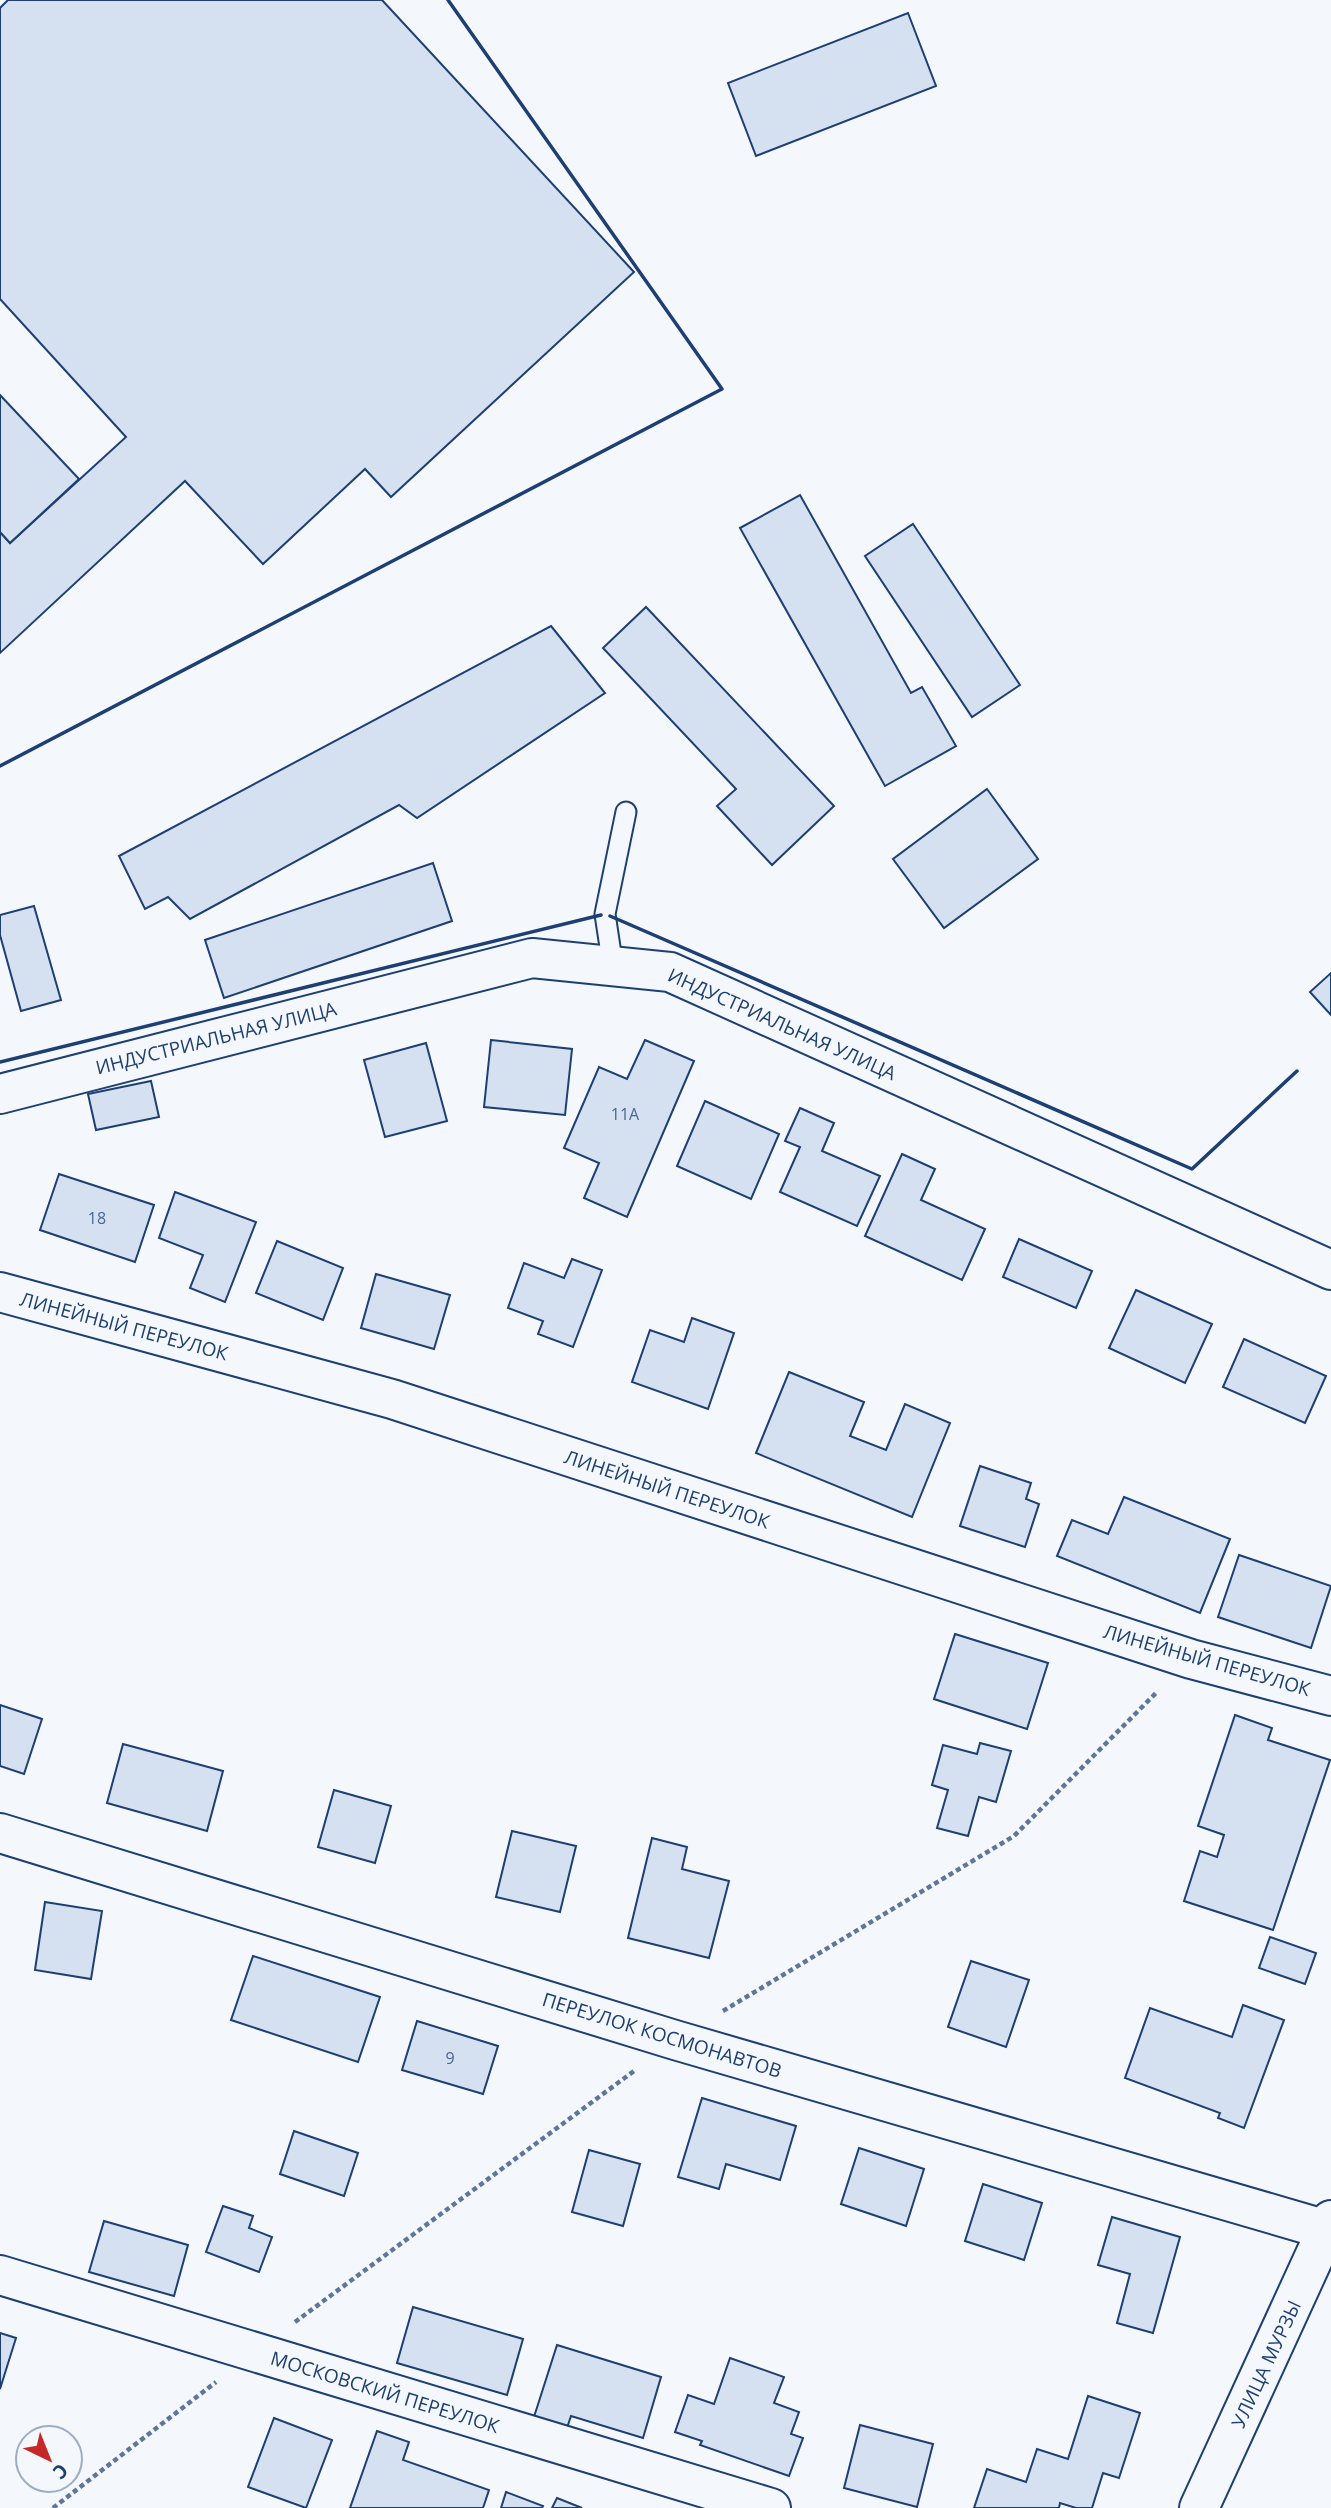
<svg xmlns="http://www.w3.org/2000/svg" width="1331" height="2508" viewBox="0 0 1331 2508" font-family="'Open Sans',sans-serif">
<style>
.building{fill:#d5e0f0;stroke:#1d3f73;stroke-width:2}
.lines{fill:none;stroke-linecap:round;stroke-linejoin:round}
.service-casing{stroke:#1d3f73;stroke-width:23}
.minor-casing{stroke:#1d3f73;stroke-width:42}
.tertiary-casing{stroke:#1d3f73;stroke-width:42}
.path{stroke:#5e769c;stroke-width:4.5;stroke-dasharray:5 3.5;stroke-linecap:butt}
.service{stroke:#f4f7fb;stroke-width:19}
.minor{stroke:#f4f7fb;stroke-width:38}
.tertiary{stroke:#f4f7fb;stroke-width:38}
.wall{stroke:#1d3f73;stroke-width:3.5}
.labels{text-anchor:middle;stroke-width:5;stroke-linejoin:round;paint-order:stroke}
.number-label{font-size:16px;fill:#4b6792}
.street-label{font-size:19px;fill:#1d3f73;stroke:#f4f7fb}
</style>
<rect width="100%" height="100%" fill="#f4f7fb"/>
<g class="building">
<polygon points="8,0 382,0 634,272 391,497 365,469 263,564 185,481 0,653 0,532 10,543 126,437 0,299 0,8"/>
<polygon points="908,13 936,86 756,156 728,83"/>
<polygon points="0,395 79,479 10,543 0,532"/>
<polygon points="800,495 911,693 922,687 956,746 885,786 740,528"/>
<polygon points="913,524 1020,685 972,717 865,556"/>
<polygon points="646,607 834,806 772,865 717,806 736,789 603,648"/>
<polygon points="551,626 605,693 417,818 399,805 190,919 168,897 145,909 119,856"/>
<polygon points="987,789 1038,859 944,928 893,859"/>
<polygon points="433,863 452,921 224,998 205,940"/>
<polygon points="34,906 61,1000 21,1011 0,935 0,915"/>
<polygon points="1331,973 1331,1015 1310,992"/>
<polygon points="491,1040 572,1049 565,1115 484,1107"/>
<polygon points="645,1040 694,1061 627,1217 584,1198 599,1163 564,1148 599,1067 627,1079"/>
<polygon points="426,1043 447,1121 385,1137 364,1060"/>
<polygon points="151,1081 159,1117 96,1130 88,1094"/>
<polygon points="705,1101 779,1134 751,1199 677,1166"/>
<polygon points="800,1108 834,1123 822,1151 880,1176 857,1226 780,1192 800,1147 785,1141"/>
<polygon points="902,1154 935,1169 921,1200 985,1229 962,1280 865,1236"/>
<polygon points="59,1174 154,1205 135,1262 40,1230"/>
<polygon points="175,1192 256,1222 225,1302 190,1288 203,1255 159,1238"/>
<polygon points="1019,1239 1092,1271 1076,1308 1003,1277"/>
<polygon points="277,1241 343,1268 323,1320 256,1293"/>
<polygon points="572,1259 602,1270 573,1347 538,1334 543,1321 508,1308 524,1263 564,1278"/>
<polygon points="376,1274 450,1295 434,1349 361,1328"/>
<polygon points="1136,1290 1212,1324 1185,1383 1109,1348"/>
<polygon points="692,1318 734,1333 708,1409 632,1382 650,1330 684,1342"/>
<polygon points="1244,1339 1326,1376 1305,1423 1223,1387"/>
<polygon points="789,1372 864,1402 850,1436 886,1450 905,1404 950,1423 912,1517 756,1453"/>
<polygon points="980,1466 1031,1483 1026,1499 1039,1504 1025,1547 960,1526"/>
<polygon points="1124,1497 1230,1539 1200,1613 1057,1556 1072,1520 1108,1534"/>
<polygon points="1239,1555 1331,1586 1311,1648 1218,1617"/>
<polygon points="955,1634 1048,1663 1027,1729 934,1699"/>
<polygon points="0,1705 42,1719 24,1774 0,1766"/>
<polygon points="1235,1715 1272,1728 1268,1740 1330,1760 1273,1930 1184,1901 1200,1851 1217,1857 1224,1835 1198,1826"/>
<polygon points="980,1743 1011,1751 996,1802 979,1797 968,1836 937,1828 948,1790 932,1785 943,1745 977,1754"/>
<polygon points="123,1744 223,1771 207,1831 107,1803"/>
<polygon points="334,1790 391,1806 375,1863 318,1847"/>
<polygon points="512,1831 576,1846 560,1912 496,1897"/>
<polygon points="652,1838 687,1847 682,1869 729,1881 709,1958 628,1938"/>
<polygon points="45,1902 102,1911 91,1979 35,1970"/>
<polygon points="1270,1937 1316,1953 1305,1984 1259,1968"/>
<polygon points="253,1956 380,1997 358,2062 231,2020"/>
<polygon points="971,1961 1029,1980 1006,2047 948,2027"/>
<polygon points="1243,2005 1284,2020 1244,2128 1218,2118 1220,2113 1125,2078 1150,2008 1232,2037"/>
<polygon points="417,2021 498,2046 483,2094 402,2070"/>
<polygon points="702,2098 796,2126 780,2180 726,2164 719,2189 678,2177"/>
<polygon points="294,2131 358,2153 344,2196 280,2174"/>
<polygon points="859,2148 924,2169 906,2226 841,2204"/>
<polygon points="589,2150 640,2164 623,2226 572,2212"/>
<polygon points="983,2184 1042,2203 1024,2260 965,2241"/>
<polygon points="223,2206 253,2216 249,2228 272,2237 259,2272 206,2252"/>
<polygon points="1112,2217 1180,2237 1153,2333 1117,2323 1130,2274 1098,2265"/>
<polygon points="104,2221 188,2245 174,2296 89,2272"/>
<polygon points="413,2307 523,2339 507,2395 397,2363"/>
<polygon points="0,2333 16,2338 0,2389"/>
<polygon points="557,2345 661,2377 643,2438 571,2416 566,2431 533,2420"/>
<polygon points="730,2358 784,2377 774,2403 799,2412 791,2434 803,2438 789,2476 700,2445 702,2441 675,2432 688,2395 714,2404"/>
<polygon points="1088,2396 1140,2413 1119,2478 1103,2473 1092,2508 1076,2508 1060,2503 1059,2508 974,2508 987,2469 1026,2482 1037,2449 1068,2459"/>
<polygon points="274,2418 332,2440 306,2508 248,2487"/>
<polygon points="860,2425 933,2444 917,2507 844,2488"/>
<polygon points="377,2431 409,2442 403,2460 489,2490 483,2508 350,2508"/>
<polygon points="506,2492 543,2506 542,2508 501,2508"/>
<polygon points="557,2498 582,2508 552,2508"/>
</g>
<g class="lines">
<defs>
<polyline id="service" points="613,967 605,914 626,812"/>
<g id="minor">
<polyline points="0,1292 392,1399 1191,1659 1331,1696"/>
<polyline points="0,1833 675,2040 1327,2230"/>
<polyline points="0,2275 771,2508"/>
<polyline points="1199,2508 1331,2220"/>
</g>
<polyline id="tertiary" points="0,1094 532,958 670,972 1331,1270"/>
</defs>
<use href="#service" class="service-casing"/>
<use href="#minor" class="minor-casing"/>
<use href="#tertiary" class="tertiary-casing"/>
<g class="path">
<polyline points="723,2011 1014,1836 1158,1691"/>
<polyline points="295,2322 634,2071"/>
<polyline points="53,2508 216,2382"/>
</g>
<use href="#service" class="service"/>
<use href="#minor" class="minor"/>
<use href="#tertiary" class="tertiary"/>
<g class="wall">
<polyline points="0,766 722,389 448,0"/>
<polyline points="610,916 1192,1169 1297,1071"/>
<polyline points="0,1062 601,915"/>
</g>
</g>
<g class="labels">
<g class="number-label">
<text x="625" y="1120">11А</text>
<text x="97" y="1224">18</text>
<text x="450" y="2064">9</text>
</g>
<g class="street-label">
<text transform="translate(782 1024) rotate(24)" y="7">ИНДУСТРИАЛЬНАЯ УЛИЦА</text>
<text transform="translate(216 1038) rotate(-14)" y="7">ИНДУСТРИАЛЬНАЯ УЛИЦА</text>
<text transform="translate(124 1326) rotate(15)" y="7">ЛИНЕЙНЫЙ ПЕРЕУЛОК</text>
<text transform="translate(667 1489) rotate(18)" y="7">ЛИНЕЙНЫЙ ПЕРЕУЛОК</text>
<text transform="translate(1207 1660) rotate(16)" y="7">ЛИНЕЙНЫЙ ПЕРЕУЛОК</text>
<text transform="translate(662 2035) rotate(17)" y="7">ПЕРЕУЛОК КОСМОНАВТОВ</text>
<text transform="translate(1266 2364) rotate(-65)" y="7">УЛИЦА МУРЗЫ</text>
<text transform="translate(385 2392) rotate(17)" y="7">МОСКОВСКИЙ ПЕРЕУЛОК</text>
</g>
</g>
<g transform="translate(49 2459) rotate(137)"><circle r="33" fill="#f4f7fb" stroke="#9eadc5" stroke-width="2"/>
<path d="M0-5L12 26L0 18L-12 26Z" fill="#c62828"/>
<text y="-10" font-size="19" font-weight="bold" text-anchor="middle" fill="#1d3f73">С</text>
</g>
</svg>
